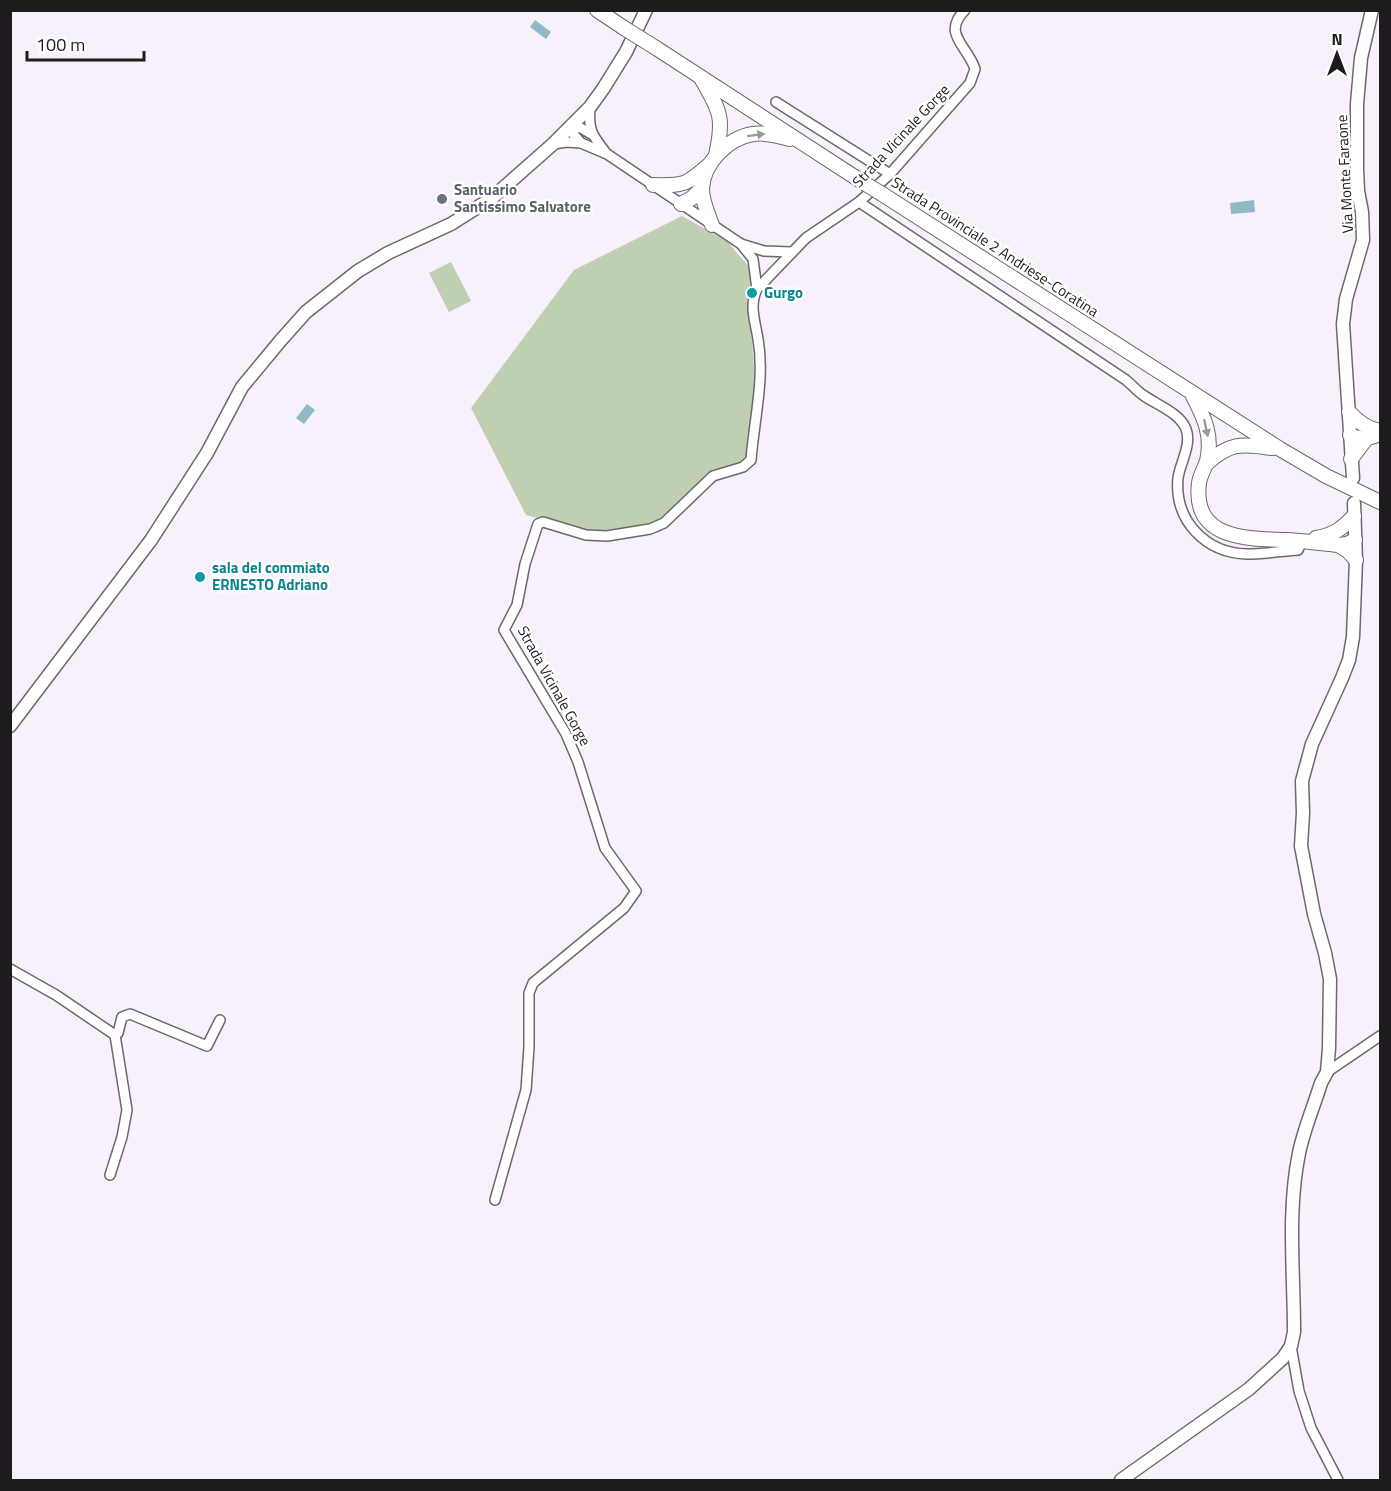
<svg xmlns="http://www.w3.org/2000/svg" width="1391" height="1491" viewBox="0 0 1391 1491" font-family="'Titillium Web',sans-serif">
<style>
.green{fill:#bfd0b2}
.water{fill:#8fbac5}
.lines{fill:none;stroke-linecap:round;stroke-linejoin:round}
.street-casing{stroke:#6f6770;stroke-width:12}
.secondary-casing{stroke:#6f6770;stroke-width:15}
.primary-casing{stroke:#6f6770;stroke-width:16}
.street{stroke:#fff;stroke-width:9}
.secondary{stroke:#fff;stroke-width:12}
.primary{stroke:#fff;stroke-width:14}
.primary-bridge-casing{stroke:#6f6770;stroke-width:16;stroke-linecap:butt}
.primary-bridge{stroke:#fff;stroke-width:14}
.oneway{fill:#9a989a}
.worship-dot{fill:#6b7280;stroke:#fff;stroke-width:2}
.culture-dot{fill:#0f9aa8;stroke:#fff;stroke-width:2}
.labels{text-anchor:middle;stroke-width:5;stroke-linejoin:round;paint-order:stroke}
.street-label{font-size:15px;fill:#1e1b1e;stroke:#fff}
.worship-label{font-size:15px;font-weight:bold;fill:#5b616d;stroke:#fff;text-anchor:start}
.culture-label{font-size:15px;font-weight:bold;fill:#0d838f;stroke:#fff;text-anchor:start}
</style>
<rect width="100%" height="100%" fill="#f8f0fa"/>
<g class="green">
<polygon points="682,216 727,241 749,267 752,293 749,305 756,390 749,458 740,464 710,474 662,520 650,526 589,532 526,515 471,408 574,270"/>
<polygon points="451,262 471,301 449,312 429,273"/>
</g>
<g class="water">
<polygon points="535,20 551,32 546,39 530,27"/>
<polygon points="1254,200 1255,212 1231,214 1230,203"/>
<polygon points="307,404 315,410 304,424 296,418"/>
</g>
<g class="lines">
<defs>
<g id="street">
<polyline points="776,102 890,174"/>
<path d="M590,107C588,130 592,135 606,153"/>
<polyline points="581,143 574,135 572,127 581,128 591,134"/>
<polyline points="553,144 567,142 581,143 607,154 741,244 753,259 757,289"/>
<path d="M859,202L1126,380C1132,385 1137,391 1143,395C1157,405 1180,413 1186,429C1192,445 1180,463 1178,478C1174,521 1206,553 1247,554C1264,554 1281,551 1298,550L1302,541"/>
<polyline points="741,244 764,251 791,252"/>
<polyline points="10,969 56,995 115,1035 127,1110 122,1137 110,1175"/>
<polyline points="115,1035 118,1033 122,1017 130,1014 207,1046 220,1020"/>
<polyline points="1327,1072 1380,1036"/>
<path d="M495,1200L526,1090L529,1047V993L533,983L624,908L636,891L605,848L578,762L566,734L504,630L517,605L525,564L538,524L543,522L586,535L607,536L650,529L664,523L713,476L743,467L751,460C754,420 765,379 758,339C755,320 749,306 757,289L806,238L859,202L890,174L970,83L975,69C968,46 941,34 965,10"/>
<polyline points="1291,1346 1299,1391 1311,1428 1338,1480"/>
</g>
<g id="secondary">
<polyline points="1353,478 1343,324 1346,299 1363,240 1362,212 1358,191 1357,169 1357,104 1361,58 1372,10"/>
<polyline points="10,726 151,540 207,453 242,387 281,340 306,312 358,271 388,253 451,224 470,212 492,198 553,144 590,107 603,89 626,52 646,10"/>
<path d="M1121,1480L1249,1389L1283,1358L1291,1346L1294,1332C1294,1272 1287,1212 1299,1153C1304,1129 1314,1106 1321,1083L1327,1072L1329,1048L1330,979L1325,953L1314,914L1301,846L1303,813L1302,781L1312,744L1342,678L1349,660L1353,637L1356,560L1354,503"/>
</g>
<g id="primary">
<polyline points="597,10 624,28"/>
<polyline points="656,48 864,183"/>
<path d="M702,80C721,112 724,119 716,155"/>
<path d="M653,185C685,186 686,185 710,164"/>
<polyline points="882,194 1280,449 1326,476 1380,502"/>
<polyline points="681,204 692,198 702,188"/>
<path d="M712,225C708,214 702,201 702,189C703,163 728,138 753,134C765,132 778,136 790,139"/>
<path d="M1193,396C1204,417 1213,436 1207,461C1205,468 1200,475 1199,483C1192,540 1248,539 1287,540C1304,541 1321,543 1338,545L1347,544L1355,540"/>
<path d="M1349,412C1358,422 1367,429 1380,431"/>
<path d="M1350,435C1362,441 1369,438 1380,434"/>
<polyline points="1351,459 1366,439"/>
<path d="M1206,464C1229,443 1241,443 1272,448"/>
<path d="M1316,538C1333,535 1342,529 1354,516"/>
<polyline points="1338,545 1348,551 1356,560"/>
</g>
</defs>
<use href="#street" class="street-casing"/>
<use href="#secondary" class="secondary-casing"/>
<use href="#primary" class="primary-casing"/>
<use href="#street" class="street"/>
<use href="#secondary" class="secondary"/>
<use href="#primary" class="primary"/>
<defs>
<g id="primary-bridge">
<polyline points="624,28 656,48"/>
<polyline points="864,183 882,194"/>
</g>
</defs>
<use href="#primary-bridge" class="primary-bridge-casing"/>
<use href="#primary-bridge" class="primary-bridge"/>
</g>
<defs><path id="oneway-solid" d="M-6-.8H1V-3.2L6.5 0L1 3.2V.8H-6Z" transform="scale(1.5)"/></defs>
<g class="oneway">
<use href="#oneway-solid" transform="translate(756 135) rotate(-7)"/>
<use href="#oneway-solid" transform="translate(1206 428) rotate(78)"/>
</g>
<circle class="worship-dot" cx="442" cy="199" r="6"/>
<g class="culture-dot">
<circle cx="752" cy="293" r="6"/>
<circle cx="200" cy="577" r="6"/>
</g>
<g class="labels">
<g class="street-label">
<text transform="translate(901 136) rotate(-47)" y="5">Strada Vicinale Gorge</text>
<text transform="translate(1345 174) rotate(-93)" y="5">Via Monte Faraone</text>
<text transform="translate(995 247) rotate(33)" y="5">Strada Provinciale 2 Andriese-Coratina</text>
<text transform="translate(554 686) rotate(61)" y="5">Strada Vicinale Gorge</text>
</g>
<g class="worship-label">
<text x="454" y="195">Santuario<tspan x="454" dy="17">Santissimo Salvatore</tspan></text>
</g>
<g class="culture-label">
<text x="764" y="298">Gurgo</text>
<text x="212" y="573">sala del commiato<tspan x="212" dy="17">ERNESTO Adriano</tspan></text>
</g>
</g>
<rect width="1391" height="1491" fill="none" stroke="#1e1b1e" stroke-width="24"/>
<g transform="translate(1337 54)" stroke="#ffffff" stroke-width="4.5" paint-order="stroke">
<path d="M0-4.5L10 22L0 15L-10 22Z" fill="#1e1b1e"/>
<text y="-9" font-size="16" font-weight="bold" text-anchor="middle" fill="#1e1b1e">N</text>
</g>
<path d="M27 51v9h117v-9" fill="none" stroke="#1e1b1e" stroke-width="3"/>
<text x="36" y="51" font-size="18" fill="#1e1b1e" stroke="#ffffff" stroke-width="4.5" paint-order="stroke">100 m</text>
</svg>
